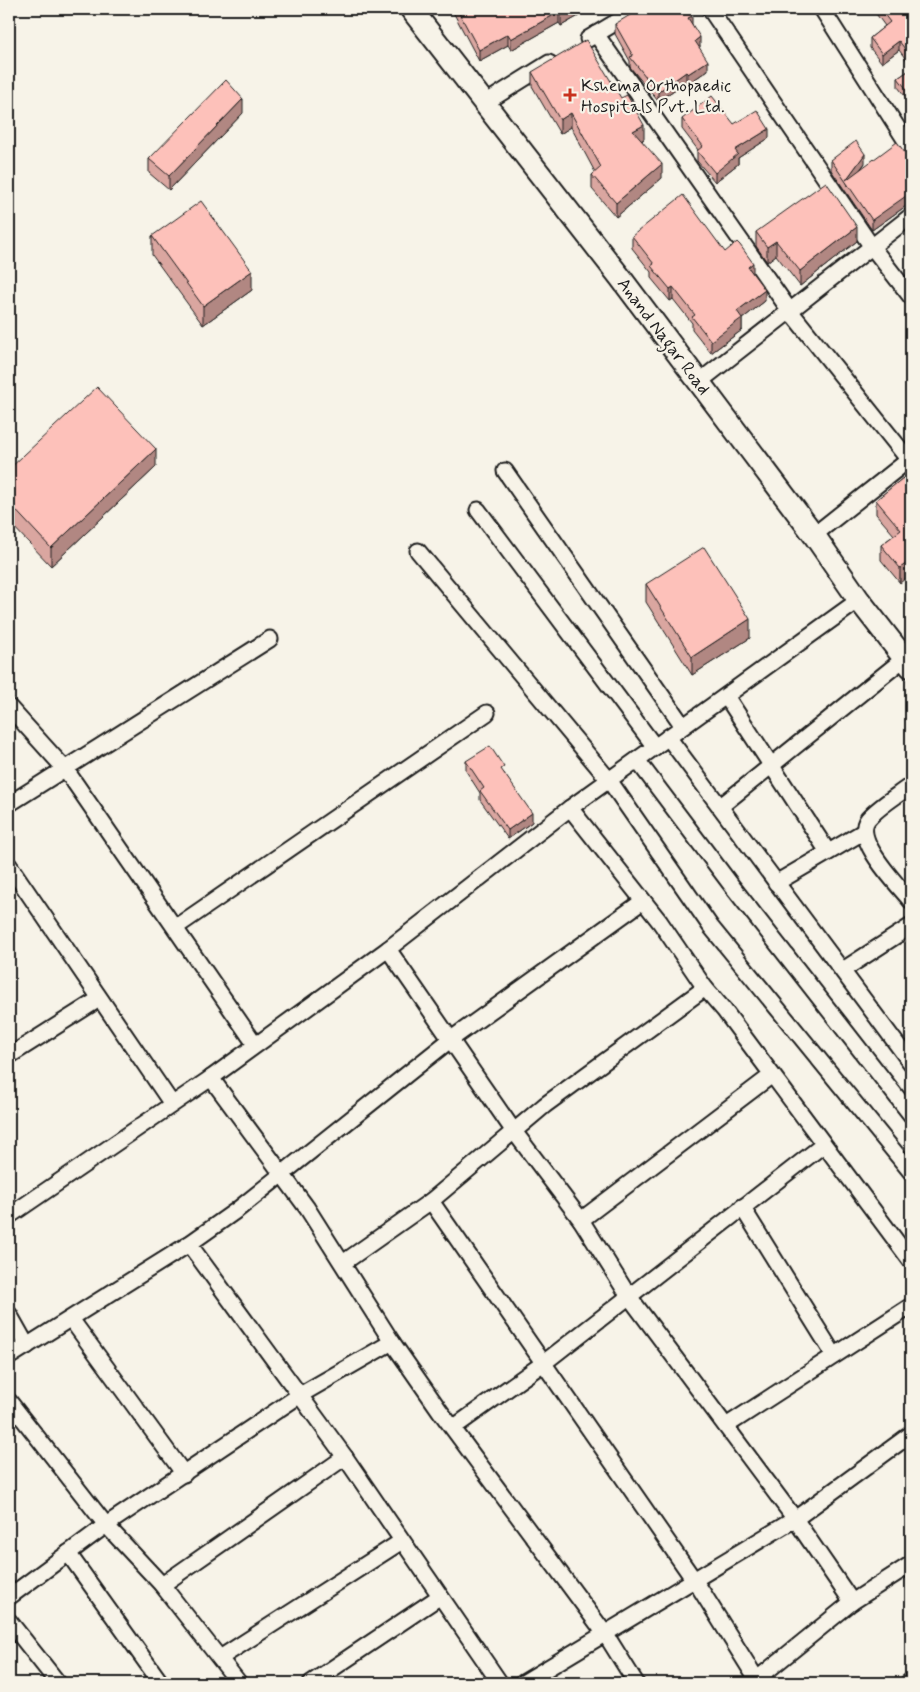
<svg xmlns="http://www.w3.org/2000/svg" width="920" height="1692" viewBox="0 0 920 1692" font-family="Mynerve,sans-serif">
<style>
.lines{fill:none;stroke-linecap:round;stroke-linejoin:round}
.street-casing{stroke:#1c1c1c;stroke-width:19}
.secondary-casing{stroke:#1c1c1c;stroke-width:25}
.street{stroke:#f7f3e8;stroke-width:15}
.secondary{stroke:#f7f3e8;stroke-width:21}
.wall{fill:#daa6a0;stroke:#1c1c1c}
.shaded-wall{fill:#b18782;stroke:#1c1c1c}
.building{fill:#fdc1ba;stroke:#1c1c1c}
.poi-dot{fill:#c8321e;stroke:#f7f3e8;stroke-width:2}
.labels{text-anchor:middle;stroke-width:4.5;stroke-linejoin:round;paint-order:stroke}
.poi-label{font-size:18px;fill:#1c1c1c;stroke:#f7f3e8;text-anchor:start}
.street-label{font-size:18px;fill:#1c1c1c;stroke:#f7f3e8}
</style>
<rect width="100%" height="100%" fill="#f7f3e8"/>
<filter id="ink" filterUnits="userSpaceOnUse"><feTurbulence type="fractalNoise" baseFrequency=".02" numOctaves="2"/><feDisplacementMap in="SourceGraphic" scale="10" xChannelSelector="R" yChannelSelector="G"/><feConvolveMatrix kernelMatrix="1 2 1 2 8 2 1 2 1" color-interpolation-filters="sRGB"/></filter>
<g filter="url(#ink)">
<g class="lines">
<defs>
<g id="street">
<polyline points="710,9 872,247 911,297"/>
<polyline points="822,9 911,149"/>
<polyline points="596,34 790,311 909,460"/>
<polyline points="588,39 638,9"/>
<polyline points="485,103 549,63"/>
<polyline points="699,382 911,216"/>
<polyline points="505,471 683,726"/>
<polyline points="478,510 655,747"/>
<polyline points="814,535 911,458"/>
<polyline points="418,551 609,780 711,927 911,1172"/>
<polyline points="726,696 828,852"/>
<polyline points="9,707 66,770 255,1044"/>
<polyline points="668,737 911,1063"/>
<polyline points="637,760 732,886 911,1115"/>
<path d="M911,785C897,796 879,806 868,819C852,839 898,885 911,901"/>
<polyline points="9,804 270,639"/>
<polyline points="721,806 911,653"/>
<polyline points="570,808 660,922 705,988 724,1010 911,1261"/>
<polyline points="9,865 172,1104"/>
<polyline points="776,883 863,832"/>
<polyline points="176,927 487,713"/>
<polyline points="388,949 513,1130 581,1220 628,1295 795,1519 852,1602"/>
<polyline points="843,970 911,926"/>
<polyline points="9,1056 99,999"/>
<polyline points="211,1078 307,1208 392,1342 440,1411 606,1635 636,1683"/>
<polyline points="431,1201 701,1590 759,1683"/>
<polyline points="742,1207 834,1355"/>
<polyline points="9,1216 211,1078 388,949 570,808 859,600"/>
<polyline points="581,1220 772,1075"/>
<polyline points="189,1244 345,1457 500,1683"/>
<polyline points="343,1263 431,1201 545,1105 705,988"/>
<polyline points="9,1314 27,1346"/>
<polyline points="71,1319 184,1474"/>
<polyline points="9,1357 189,1244 237,1210 450,1040 643,901"/>
<polyline points="9,1401 106,1525 162,1585"/>
<polyline points="726,1426 911,1306"/>
<polyline points="453,1428 545,1362 823,1145"/>
<polyline points="68,1553 161,1683"/>
<polyline points="9,1597 106,1525 300,1395 392,1342"/>
<polyline points="9,1621 58,1683"/>
<polyline points="220,1658 402,1541"/>
<polyline points="756,1680 852,1602 911,1564"/>
<polyline points="239,1683 162,1585 345,1457"/>
<polyline points="311,1683 439,1597"/>
<polyline points="523,1683 795,1519 911,1434"/>
<polyline points="908,1683 911,1681"/>
</g>
<polyline id="secondary" points="411,9 620,277 814,535 859,600 911,667"/>
</defs>
<use href="#street" class="street-casing"/>
<use href="#secondary" class="secondary-casing"/>
<use href="#street" class="street"/>
<use href="#secondary" class="secondary"/>
</g>
<g class="wall">
<polygon points="442,9 591,9 561,26 559,23 511,50 508,45 479,61 452,10 445,14"/>
<polygon points="874,9 910,9 910,14 911,16 911,66 899,50 882,63 870,48 870,38 885,26 874,11"/>
<polygon points="615,24 692,24 700,47 699,47 708,70 688,84 686,82 658,101 630,67 630,61 615,34"/>
<polygon points="911,69 911,104 898,87 898,78"/>
<polygon points="532,72 644,139 642,141 662,178 616,217 592,189 592,175 595,172 571,127 560,134 532,86"/>
<polygon points="243,113 169,190 149,173 149,159"/>
<polygon points="682,119 734,124 769,138 738,158 738,164 715,182 697,161 697,151 698,150 682,129"/>
<polygon points="831,160 865,163 861,169 911,161 911,200 906,206 872,230 831,170"/>
<polygon points="756,232 857,241 800,286 776,255 767,262 756,246"/>
<polygon points="152,236 252,290 203,325 152,255"/>
<polygon points="632,236 725,252 753,273 765,301 742,319 742,330 711,353 692,329 692,323 673,299 670,301 651,278 651,272 632,248"/>
<polygon points="156,467 51,566 9,522 9,469"/>
<polygon points="903,478 900,583 881,560 881,545 894,535 876,514 876,500"/>
<polygon points="646,584 750,638 692,675 646,602"/>
<polygon points="466,761 504,773 532,822 508,839 480,800 480,793 466,771"/>
</g>
<g class="shaded-wall">
<polygon points="445,9 452,9 452,10 445,14"/>
<polygon points="572,9 591,9 561,26 561,15"/>
<polygon points="906,9 910,9 910,14"/>
<polygon points="559,12 559,23 511,50 511,39"/>
<polygon points="692,16 692,26 688,18"/>
<polygon points="508,34 508,45 479,61 479,50"/>
<polygon points="700,37 700,47 695,50 695,41"/>
<polygon points="899,41 899,50 882,63 882,54"/>
<polygon points="708,61 708,70 688,84 688,74"/>
<polygon points="686,72 686,82 658,101 658,92"/>
<polygon points="243,99 243,113 169,190 169,176"/>
<polygon points="571,113 571,127 560,134 560,120"/>
<polygon points="644,125 644,139 633,145 633,131"/>
<polygon points="769,129 769,138 738,158 738,164 715,182 715,173 735,150"/>
<polygon points="865,154 865,163 848,186 846,180"/>
<polygon points="662,164 662,178 616,217 616,203"/>
<polygon points="911,191 911,200 906,206 872,230 872,220"/>
<polygon points="857,227 857,241 800,286 800,271"/>
<polygon points="776,241 776,255 767,262 767,247"/>
<polygon points="753,263 753,274 748,267"/>
<polygon points="252,271 252,290 203,325 203,306"/>
<polygon points="673,287 673,299 670,301 670,289"/>
<polygon points="765,290 765,301 742,319 742,330 711,353 711,341 737,311"/>
<polygon points="156,449 156,467 51,566 51,548"/>
<polygon points="911,560 911,574 900,583 900,568"/>
<polygon points="750,619 750,638 692,675 692,657"/>
<polygon points="532,813 532,822 508,839 508,830"/>
</g>
<g class="building">
<polygon points="457,9 572,9 561,15 559,12 511,39 508,34 479,50"/>
<polygon points="640,9 688,9 692,16 688,18 700,37 695,41 708,61 688,74 686,72 658,92 630,57 633,56 615,24"/>
<polygon points="880,9 906,9 911,16 911,57 899,41 882,54 870,38 890,22"/>
<polygon points="586,40 621,98 627,95 644,125 633,131 662,164 616,203 592,175 601,167 571,113 560,120 532,72"/>
<polygon points="911,69 911,95 898,78"/>
<polygon points="226,80 243,99 169,176 149,159"/>
<polygon points="712,96 734,124 757,110 769,129 735,150 738,154 715,173 697,151 703,146 682,119"/>
<polygon points="856,141 865,154 846,180 897,142 911,161 911,191 906,196 872,220 831,160"/>
<polygon points="826,182 857,227 800,271 776,241 767,247 756,232"/>
<polygon points="683,195 725,252 737,242 740,245 753,263 748,267 765,290 737,311 742,318 711,341 692,317 695,315 673,287 670,289 651,266 654,264 632,236"/>
<polygon points="201,201 252,271 203,306 152,236"/>
<polygon points="97,387 156,449 51,548 9,503 9,469"/>
<polygon points="903,478 911,488 911,560 900,568 881,545 901,530 876,500"/>
<polygon points="704,547 750,619 692,657 646,584"/>
<polygon points="490,746 504,767 501,769 532,813 508,830 480,791 484,788 466,761"/>
</g>
</g>
<path class="poi-dot" d="M567.5 87.5h5v5h5v5h-5v5h-5v-5h-5v-5h5z"/>
<g class="labels">
<g class="poi-label">
<text x="581" y="91">Kshema Orthopaedic<tspan x="581" dy="21">Hospitals Pvt. Ltd.</tspan></text>
</g>
<g class="street-label">
<text transform="translate(664 336) rotate(53)" y="6">Anand Nagar Road</text>
</g>
</g>
<rect width="920" height="1692" fill="none" stroke="#f7f3e8" stroke-width="30"/>
<rect x="15" y="15" width="890" height="1662" fill="none" stroke="#1c1c1c" stroke-width="2" filter="url(#ink)"/>
</svg>
